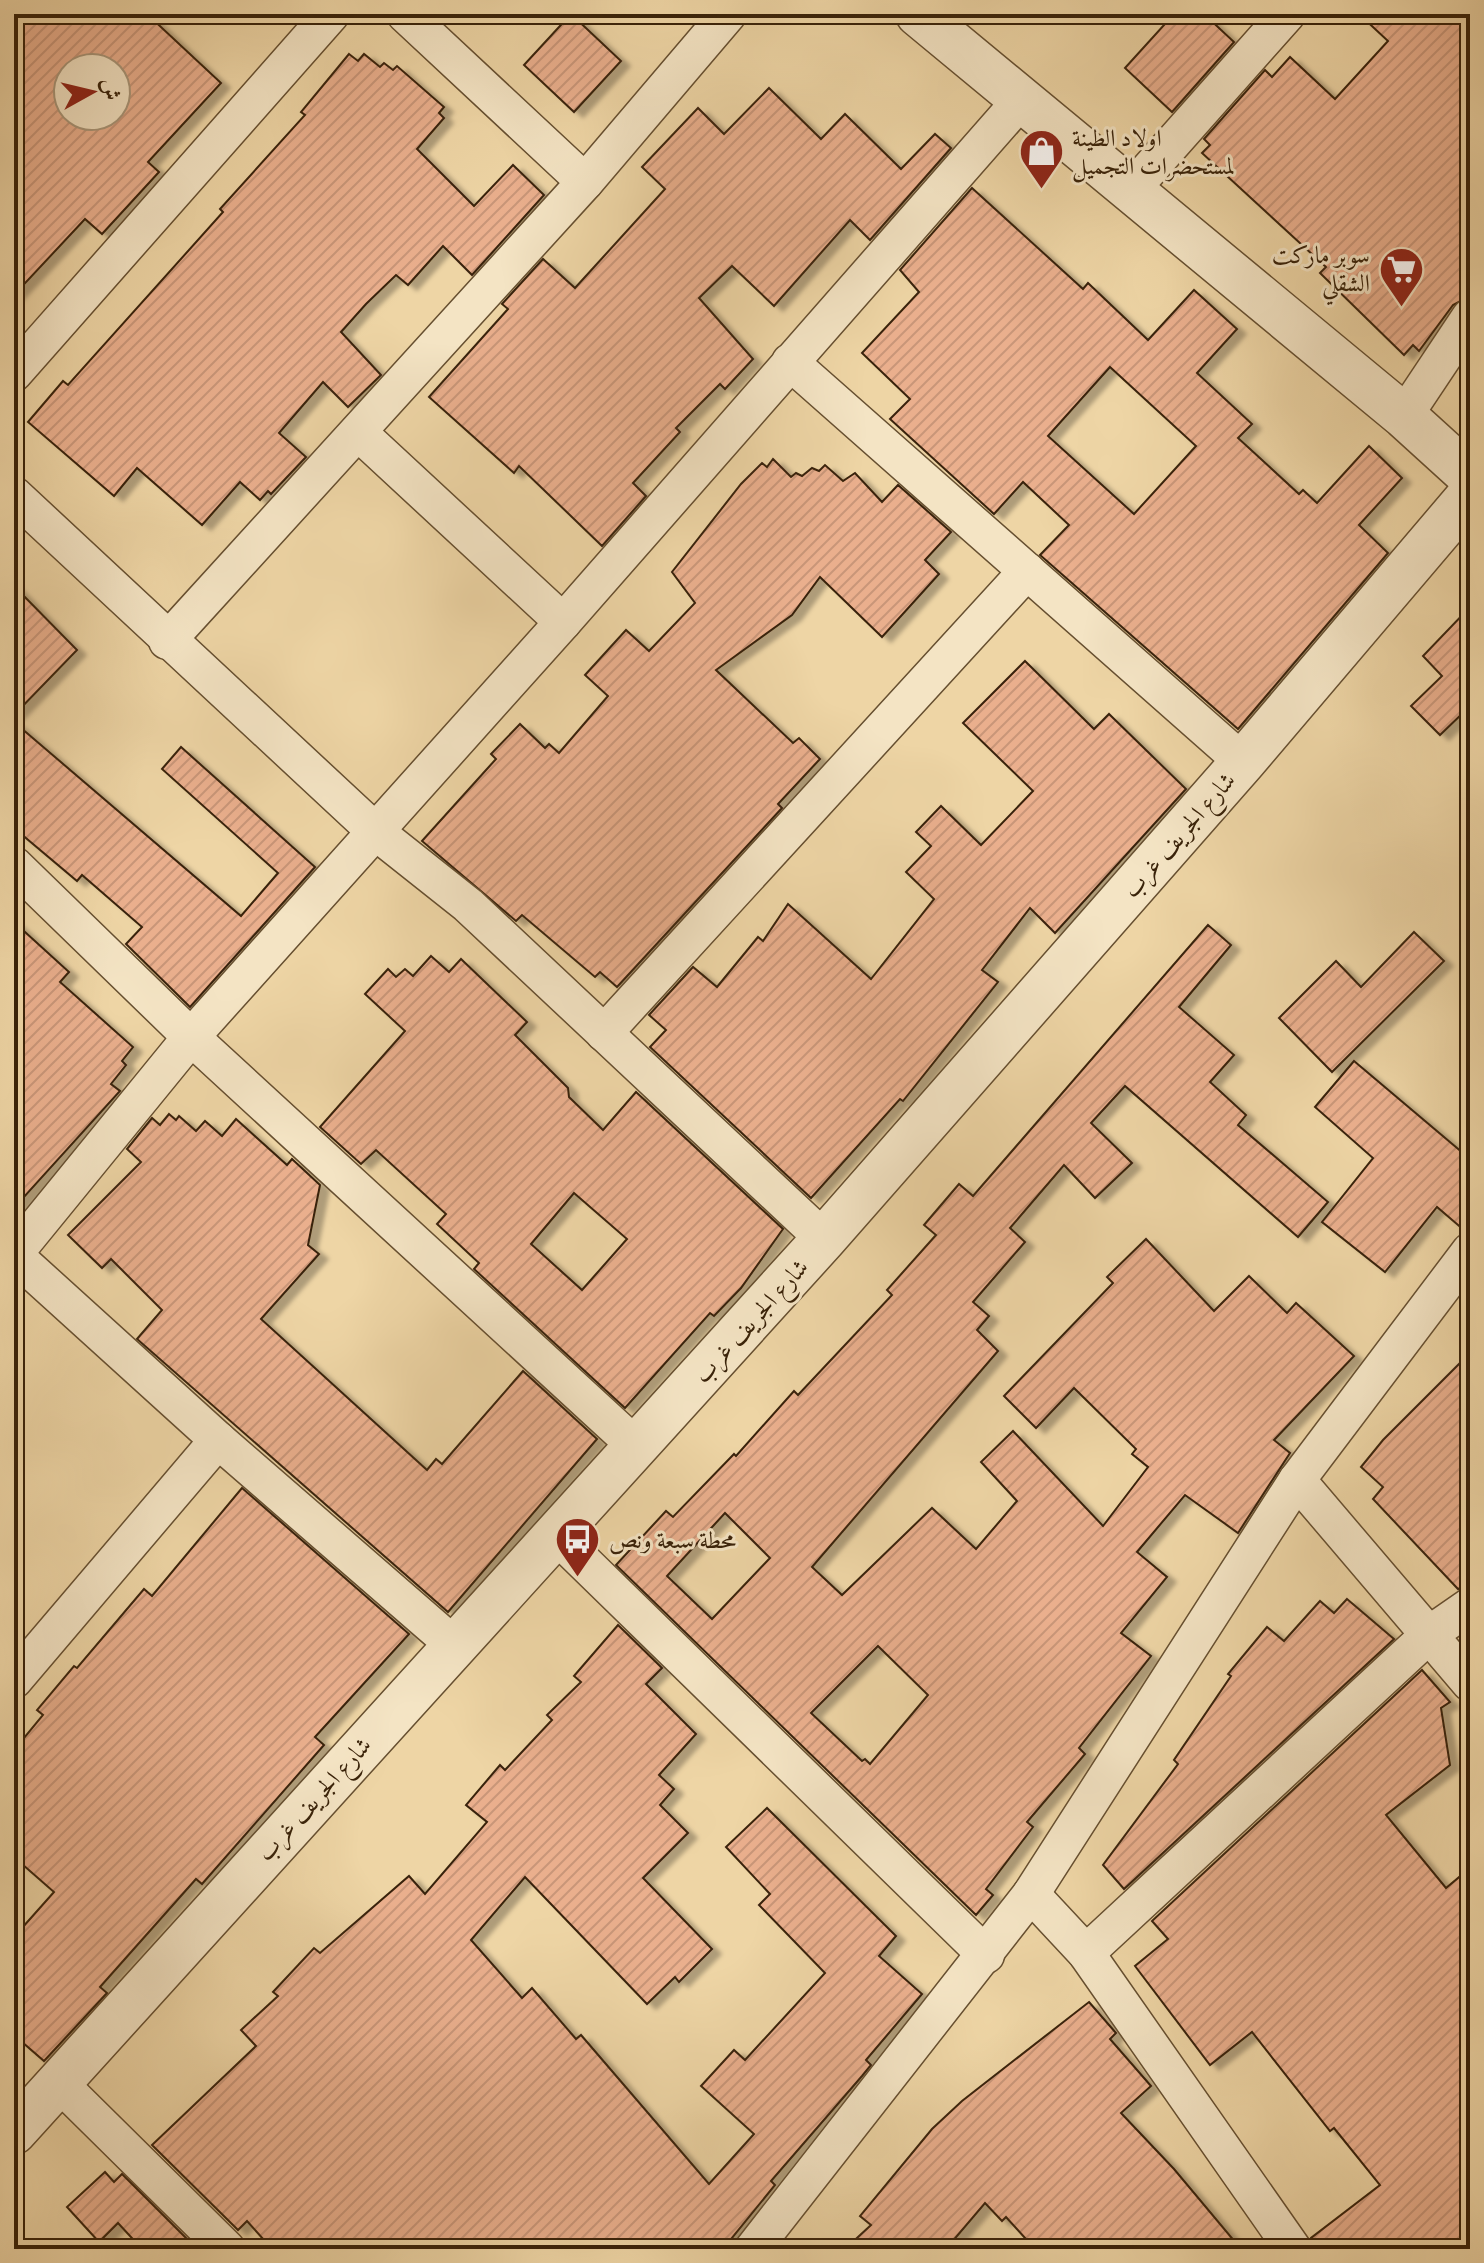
<svg xmlns="http://www.w3.org/2000/svg" width="1484" height="2263" viewBox="0 0 1484 2263" font-family="'IM FELL French Canon',Amiri,serif">
<style>
.building{fill:url(#building-hatch);stroke:#392209;stroke-width:2;fill-rule:evenodd;filter:url(#shadow)}
.lines{fill:none;stroke-linecap:round;stroke-linejoin:round}
.minor-casing{stroke:#664f30;stroke-width:39}
.tertiary-casing{stroke:#664f30;stroke-width:47}
.minor{stroke:#f4e4c4;stroke-width:36}
.tertiary{stroke:#f4e4c4;stroke-width:44}
.labels{text-anchor:middle;stroke-width:6;stroke-linejoin:round;paint-order:stroke}
.poi-label{font-size:24px;fill:#392209;stroke:#f4e4c4;text-anchor:start}
.street-label{font-size:24px;fill:#392209;stroke:#f4e4c4}
</style>
<defs>
<pattern id="building-hatch" width="6" height="6" patternUnits="userSpaceOnUse" patternTransform="scale(2)"><rect width="6" height="6" fill="#eaaf8d"/><path d="M-1 1l2-2M0 6l6-6M5 7l2-2" fill="none" stroke="#c99678"/></pattern>
<filter id="shadow"><feDropShadow dx="9" dy="5" stdDeviation="2" flood-color="#0004"/></filter>
</defs>
<rect width="100%" height="100%" fill="#eed5a5"/>
<filter id="stains"><feTurbulence type="fractalNoise" baseFrequency=".0025" numOctaves="4"/><feColorMatrix values="0 0 0 0 .2 0 0 0 0 .09 0 0 0 0 .02 0 0 0 .5 -.17"/></filter>
<radialGradient id="worn" r=".72"><stop offset=".6" stop-color="#630" stop-opacity="0"/><stop offset="1" stop-color="#630" stop-opacity=".3"/></radialGradient>
<g class="building">
<path d="M14,14H147L221,83L148,162L159,172L102,234L85,219L14,295ZM68,68H116V116H68Z"/>
<polygon points="571,14 621,61 574,112 524,65"/>
<polygon points="1174,14 1204,14 1234,42 1172,112 1125,68"/>
<polygon points="1359,14 1470,14 1470,296 1453,305 1419,351 1413,345 1404,355 1320,273 1326,267 1202,153 1210,145 1204,139 1265,70 1272,77 1290,57 1335,99 1388,41"/>
<polygon points="349,54 358,61 364,54 380,67 384,63 393,70 397,66 444,107 439,113 444,118 417,149 474,206 513,165 544,195 472,275 443,246 408,285 396,275 366,304 341,332 381,375 348,407 323,382 279,433 306,457 271,494 268,491 260,500 240,482 202,525 137,468 114,496 28,422 63,381 68,385 223,212 220,209 305,115 301,112"/>
<polygon points="769,88 821,139 845,114 901,169 935,134 951,148 870,240 850,220 774,306 732,266 699,298 753,359 725,389 720,384 676,428 680,432 633,483 646,496 602,546 519,466 514,473 429,397 508,309 502,304 543,259 575,288 665,189 642,167 698,108 724,134"/>
<path d="M972,188L1083,289L1088,283L1148,340L1194,290L1237,329L1197,373L1252,424L1238,438L1299,494L1303,490L1317,503L1369,446L1402,478L1359,525L1388,553L1238,729L1040,555L1069,525L1023,482L994,514L890,419L910,399L862,353L919,292L900,270ZM1110,367L1196,446L1134,514L1048,436Z"/>
<polygon points="773,459 791,477 796,473 802,476 812,468 819,471 825,465 843,481 855,473 882,502 898,485 951,532 925,560 939,574 882,637 820,577 792,615 716,670 793,743 799,738 820,759 778,804 782,808 617,987 600,972 595,977 522,915 516,921 422,841 496,759 491,754 520,724 545,748 549,744 559,753 608,696 585,675 626,630 649,651 695,603 672,572 741,484 762,463 767,467"/>
<polygon points="14,586 77,650 14,715"/>
<polygon points="1470,607 1470,706 1440,735 1411,706 1442,676 1423,656"/>
<polygon points="1025,661 1094,729 1109,714 1186,789 1055,933 1030,908 982,970 998,982 903,1101 900,1099 811,1198 650,1047 666,1030 649,1015 693,967 717,987 758,937 763,941 788,904 871,979 934,899 906,872 931,846 916,832 941,806 981,845 1033,791 963,723"/>
<polygon points="14,722 241,916 278,873 162,769 181,747 315,867 190,1007 126,944 142,927 82,875 77,881 14,828"/>
<polygon points="14,922 69,972 60,982 133,1047 122,1061 126,1065 111,1084 120,1091 14,1208"/>
<path d="M1208,925L1231,945L1179,1007L1234,1055L1210,1082L1246,1115L1238,1125L1328,1202L1298,1237L1125,1086L1091,1123L1132,1163L1095,1198L1064,1165L1010,1228L1025,1242L973,1302L989,1316L977,1330L998,1351L812,1567L842,1595L932,1508L976,1549L1017,1501L981,1462L1013,1431L1103,1526L1148,1467L1132,1454L1136,1449L1074,1388L1036,1428L1004,1396L1113,1283L1107,1277L1146,1239L1214,1311L1249,1276L1287,1313L1296,1303L1354,1356L1274,1440L1290,1453L1238,1533L1185,1495L1137,1552L1167,1577L1121,1633L1151,1656L1079,1748L1085,1754L1027,1822L1033,1827L986,1889L993,1895L976,1915L616,1565L666,1511L673,1517L734,1454L736,1456L794,1391L798,1395L892,1295L887,1290L936,1235L924,1225L959,1184L973,1196ZM725,1513L770,1558L712,1619L667,1576ZM878,1646L928,1695L870,1764L865,1759L862,1761L811,1713Z"/>
<polygon points="1414,932 1444,961 1332,1072 1279,1018 1336,961 1361,987"/>
<path d="M431,956L449,972L461,959L527,1022L515,1035L568,1088L569,1097L603,1130L636,1092L783,1229L741,1288L714,1316L710,1313L625,1408L474,1269L479,1263L437,1224L446,1214L376,1150L361,1164L320,1127L405,1031L365,994L388,969L396,977L405,969L413,976ZM574,1193L627,1239L582,1290L531,1244Z"/>
<polygon points="1354,1061 1470,1159 1470,1230 1465,1231 1437,1207 1385,1272 1322,1222 1373,1158 1315,1107"/>
<polygon points="169,1114 176,1120 179,1116 196,1131 205,1121 222,1136 236,1119 287,1165 292,1159 320,1185 308,1245 319,1254 261,1319 427,1470 436,1459 442,1464 523,1371 597,1439 448,1612 137,1339 162,1310 111,1259 102,1268 68,1235 141,1162 127,1149 152,1118 160,1125"/>
<polygon points="1470,1353 1470,1585 1458,1589 1373,1499 1383,1487 1361,1467 1383,1440"/>
<polygon points="242,1488 409,1634 315,1737 324,1745 202,1884 196,1879 100,1987 107,1993 44,2061 14,2035 14,1937 54,1892 14,1857 14,1750 43,1715 37,1710 74,1666 77,1668 144,1589 152,1596"/>
<polygon points="1347,1599 1394,1639 1124,1889 1103,1865 1178,1764 1174,1760 1231,1676 1228,1674 1267,1627 1284,1641 1320,1601 1334,1613"/>
<polygon points="618,1625 662,1668 646,1684 696,1734 659,1775 674,1789 660,1805 688,1833 643,1878 712,1949 679,1982 675,1977 647,2004 525,1877 471,1940 522,1998 532,1988 576,2039 581,2035 709,2184 754,2134 701,2086 734,2050 745,2060 825,1973 759,1905 770,1894 726,1847 767,1808 896,1936 879,1956 922,1994 866,2060 871,2065 862,2076 771,2181 775,2185 723,2249 272,2249 247,2221 238,2230 152,2145 256,2046 241,2030 278,1996 273,1992 314,1948 320,1953 409,1876 425,1894 487,1822 466,1805 500,1765 505,1770 552,1720 547,1715 581,1682 574,1676"/>
<polygon points="1422,1670 1450,1702 1441,1708 1450,1765 1386,1815 1446,1888 1470,1868 1470,2249 1314,2249 1311,2238 1380,2185 1334,2128 1330,2131 1252,2032 1210,2065 1135,1966 1168,1939 1152,1921"/>
<polygon points="1089,2002 1116,2033 1110,2039 1151,2086 1121,2113 1174,2169 1241,2249 1035,2249 1006,2217 1002,2221 985,2203 946,2249 845,2249 871,2225 860,2216 932,2129 962,2101"/>
<polygon points="105,2172 114,2182 122,2174 197,2249 142,2249 118,2223 99,2242 67,2207"/>
</g>
<g class="lines">
<defs>
<g id="minor">
<polyline points="405,14 585,182"/>
<polyline points="1130,191 1287,14"/>
<polyline points="790,362 1243,762"/>
<polyline points="14,373 331,14"/>
<polyline points="1404,416 1470,317"/>
<polyline points="358,432 563,622"/>
<polyline points="14,495 376,832 468,905 824,1239"/>
<polyline points="167,641 585,182 728,14"/>
<polyline points="14,865 191,1037 637,1447"/>
<polyline points="604,1033 1027,571"/>
<polyline points="14,1254 191,1037 563,622 1022,99"/>
<polyline points="14,1255 218,1440 454,1645"/>
<polyline points="1297,1480 1470,1683"/>
<polyline points="558,1537 986,1955"/>
<polyline points="14,1680 218,1440"/>
<polyline points="1031,1894 1086,1953 1293,2249"/>
<polyline points="1086,1953 1431,1633 1470,1606"/>
<polyline points="57,2081 227,2249"/>
<polyline points="753,2249 1031,1894 1297,1480 1470,1251"/>
</g>
<g id="tertiary">
<polyline points="918,14 1404,416 1470,476"/>
<polyline points="14,2132 824,1239 1243,762 1470,495"/>
</g>
</defs>
<use href="#minor" class="minor-casing"/>
<use href="#tertiary" class="tertiary-casing"/>
<use href="#minor" class="minor"/>
<use href="#tertiary" class="tertiary"/>
</g>
<defs>
<symbol id="shop-pin" viewBox="-11 -11 22 30"><path d="M0 17L-7.5 6A9.5 9.5 0 1 1 7.5 6Z" fill="#8f2418" stroke="#f4e4c4"/><path d="M-5-2.5h2.3a2.7 3.5 0 0 1 5.4 0H5L5.5 6h-11ZM-1.5-2.5h3a1.5 2.3 0 0 0-3 0Z" fill="#fff"/></symbol>
<symbol id="supermarket-pin" viewBox="-11 -11 22 30"><path d="M0 17L-7.5 6A9.5 9.5 0 1 1 7.5 6Z" fill="#8f2418" stroke="#f4e4c4"/><path d="M-6-5.5h2.5l.6 2H6L4.5 2H-2.5L-4.4-4H-6ZM-1.5 3.2a1.3 1.3 0 1 0 .1 0ZM3 3.2a1.3 1.3 0 1 0 .1 0Z" fill="#fff"/></symbol>
<symbol id="bus-pin" viewBox="-11 -11 22 30"><path d="M0 17L-7.5 6A9.5 9.5 0 1 1 7.5 6Z" fill="#8f2418" stroke="#f4e4c4"/><path d="M-5-6H5V4H4V6H2V4H-2V6H-4V4H-5ZM-3.5-4V0h7V-4ZM-3.5 1.2v1.5H-2V1.2ZM2 1.2v1.5H3.5V1.2Z" fill="#fff"/></symbol>
</defs>
<g fill-rule="evenodd">
<use href="#shop-pin" x="1016" y="126" width="51" height="69"/>
<use href="#supermarket-pin" x="1376" y="244" width="51" height="69"/>
<use href="#bus-pin" x="552" y="1514" width="51" height="69"/>
</g>
<g class="labels">
<g class="poi-label">
<text x="1072" y="146">اولاد الطينة<tspan x="1072" dy="28">لمستحضرات التجميل</tspan></text>
<text x="1370" y="263" text-anchor="end">سوبر ماركت<tspan x="1370" dy="28">الشقلي</tspan></text>
<text x="609" y="1548">محطة سبعة ونص</text>
</g>
<g class="street-label">
<text transform="translate(1179 835) rotate(-49)" y="8">شارع الجريف غرب</text>
<text transform="translate(751 1321) rotate(-48)" y="8">شارع الجريف غرب</text>
<text transform="translate(314 1799) rotate(-48)" y="8">شارع الجريف غرب</text>
</g>
</g>
<rect width="1484" height="2263" fill="none" stroke="#eed5a5" stroke-width="48"/>
<rect x="16" y="16" width="1452" height="2231" fill="none" stroke="#392209" stroke-width="4"/>
<rect x="24" y="24" width="1436" height="2215" fill="none" stroke="#392209" stroke-width="2"/>
<g transform="translate(92 92) rotate(82)"><circle r="38" fill="#f4e4c4" stroke="#a99679" stroke-width="2"/>
<path d="M0-6L14 30L0 20L-14 30Z" fill="#8f2418"/>
<text y="-12" font-size="22" font-weight="bold" text-anchor="middle" fill="#392209">ش</text>
</g>
<rect width="100%" height="100%" filter="url(#stains)"/>
<rect width="100%" height="100%" fill="url(#worn)"/>
</svg>
